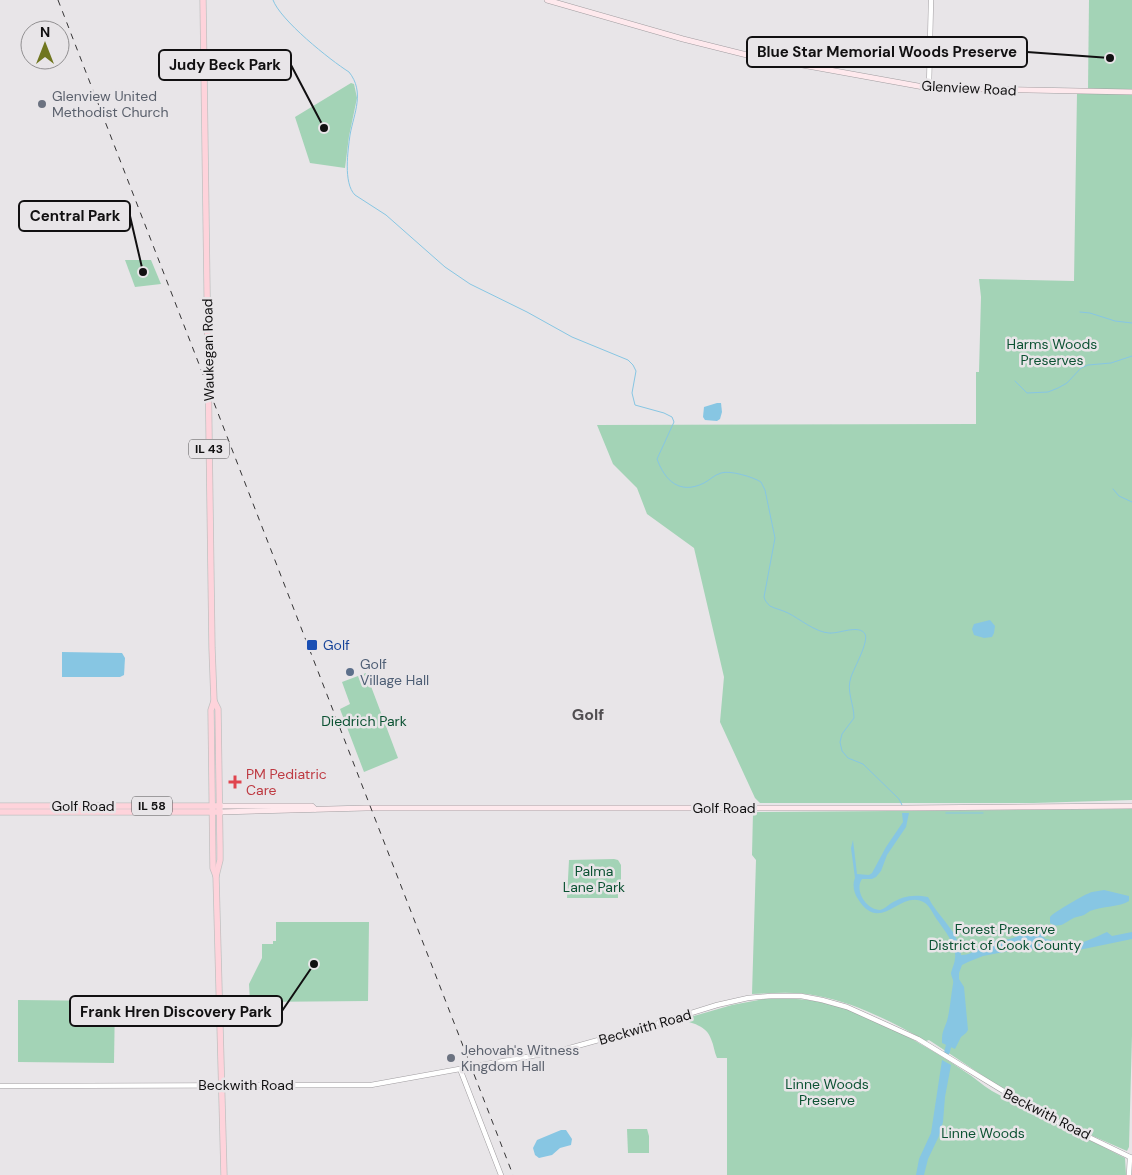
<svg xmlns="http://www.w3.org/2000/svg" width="1132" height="1175" viewBox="0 0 1132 1175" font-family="'DM Sans',sans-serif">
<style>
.green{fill:#a3d3b6}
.water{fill:#87c6e3}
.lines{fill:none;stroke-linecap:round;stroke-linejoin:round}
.stream{stroke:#87c6e3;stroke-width:1}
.river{stroke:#87c6e3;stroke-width:5.5}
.tertiary-casing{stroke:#a09da0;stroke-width:5.5}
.secondary-casing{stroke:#a09da0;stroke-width:6}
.primary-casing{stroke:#c1c1c1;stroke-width:7}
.tertiary{stroke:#fff;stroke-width:4.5}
.secondary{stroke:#fee9ed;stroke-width:5}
.primary{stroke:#fed3db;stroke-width:5.5}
.rail{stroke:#353435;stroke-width:1;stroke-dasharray:6 6;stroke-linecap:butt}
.worship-dot{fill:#6b7280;stroke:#e8e5e8;stroke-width:2}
.transit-dot{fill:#1a4fb4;stroke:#e8e5e8;stroke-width:2}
.service-dot{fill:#5c6f8a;stroke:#e8e5e8;stroke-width:2}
.health-dot{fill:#e0444e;stroke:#e8e5e8;stroke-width:2}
.labels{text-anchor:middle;stroke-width:5;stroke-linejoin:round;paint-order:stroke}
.shield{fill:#e8e5e8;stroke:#525052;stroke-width:1}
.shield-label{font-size:12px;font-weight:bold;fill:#111011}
.street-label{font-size:14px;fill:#111011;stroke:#e8e5e8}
.worship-label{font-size:14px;fill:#5b616d;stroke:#e8e5e8;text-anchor:start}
.park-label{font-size:14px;fill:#0c5233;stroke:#e8e5e8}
.transit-label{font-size:14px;fill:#164399;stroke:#e8e5e8;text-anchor:start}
.service-label{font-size:14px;fill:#4e5e75;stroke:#e8e5e8;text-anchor:start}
.health-label{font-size:14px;fill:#be3a42;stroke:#e8e5e8;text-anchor:start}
.quarter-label{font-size:16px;font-weight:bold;fill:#514e51;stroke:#e8e5e8}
.leader{fill:none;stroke:#111011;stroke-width:2}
.callout-dot{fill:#111011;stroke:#e8e5e8;stroke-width:2}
.callout{fill:#e8e5e8;stroke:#111011;stroke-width:2}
.callout-label{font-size:15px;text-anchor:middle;font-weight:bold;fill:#111011}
</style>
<rect width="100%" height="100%" fill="#e8e5e8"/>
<g class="green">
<polygon points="1089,0 1132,0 1132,89 1088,89"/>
<polygon points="351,83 354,84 357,98 349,136 345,168 310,163 295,117"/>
<polygon points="1077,93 1132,94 1132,800 1033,803 760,803 755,798 720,722 724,677 694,548 647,514 637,488 613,464 597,425 976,424 976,372 979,372 981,297 979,279 1074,281"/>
<polygon points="125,260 151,260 161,284 135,287"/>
<polygon points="366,673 398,758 364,772 340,709 350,704 342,682"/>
<path d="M1132,809V1035L1129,1147L1127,1151L1086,1133L1015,1097L929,1040L926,1041C892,1022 856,1003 818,996C797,991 774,993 752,994L756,860L752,855L753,812Z"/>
<polygon points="614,859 618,860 621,865 621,881 618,881 618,898 567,898 569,860"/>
<polygon points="276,922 369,922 368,1001 250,1002 249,984 262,958 262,944 273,944 273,941 276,941"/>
<path d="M764,999C784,998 804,998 824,1003C871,1013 925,1045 964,1071C974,1077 982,1085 992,1091C1035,1115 1081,1135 1125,1158L1126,1175H727V1058H717C714,1052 714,1045 711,1039C707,1026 691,1022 680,1020L732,1005Z"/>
<polygon points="18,1000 115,1001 114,1063 18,1062"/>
<polygon points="627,1129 647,1129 649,1136 649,1153 628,1153"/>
</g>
<g class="water">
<polygon points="717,403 721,403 722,412 720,419 717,421 705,420 703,417 704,407"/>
<polygon points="990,620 995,626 994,633 992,637 984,638 974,635 972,629 974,624"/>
<polygon points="62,652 122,653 125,658 124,675 120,677 62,677"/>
<path d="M902,813H909L906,827L887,855L881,871L876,877L872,879H862C854,890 866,910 880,910C884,909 887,906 890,904C902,896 913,894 928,897C930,900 931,903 934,907C945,923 959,934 961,955C973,956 978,945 989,942C996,940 1005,941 1013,938C1021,935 1027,927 1037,926L1045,939C1051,939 1055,943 1060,944C1076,948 1093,938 1107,932L1112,936L1132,932V939L1074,951L1029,949L1014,950L983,956L968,962L962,965L959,973V979L964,987L968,1030L966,1033L961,1037L955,1049L942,1043C942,1031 943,1032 947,1021C950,1010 951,995 953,984C954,979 951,977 951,973C952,968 955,963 955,958C957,946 945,931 938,921C934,916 930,906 925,903C901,887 881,936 858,899C854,893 852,885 855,878L851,848L853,840L857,874L869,875L872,873L886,847L903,822Z"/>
<path d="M1104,890L1129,896V901C1120,907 1102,906 1090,911C1088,912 1086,914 1084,915C1080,917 1076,916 1072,919C1064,923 1060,929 1050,923V917C1054,912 1085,894 1092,892C1096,891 1100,891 1104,890Z"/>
<polygon points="942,1060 951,1065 945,1097 943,1122 939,1136 928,1159 924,1175 916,1175 919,1159 931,1133"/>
<polygon points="561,1130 566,1130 572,1139 571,1145 560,1148 552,1155 539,1158 535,1155 533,1148 537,1140"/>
</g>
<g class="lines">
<g class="stream">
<path d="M273,0C280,20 330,60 349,72C365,92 354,113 350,135C348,150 343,183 355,195L386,215L445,267L470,284L527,312L572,337L628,360L633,365L636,371L632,393L635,405L664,413L672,417L674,422L657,459C665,481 680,495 704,483C710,480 714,475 721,473C730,470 753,477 761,482L765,490L775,538L764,597C765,601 767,603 770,606C776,609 782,610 788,613C800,619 815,632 829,633C839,634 859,624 865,634C869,642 854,668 851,677C846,691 854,704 854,718L842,734L840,742L842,751L848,758L863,764L899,799L903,807"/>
<polyline points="1080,312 1090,313 1115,321 1132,323"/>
<polyline points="1015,381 1027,393 1048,392 1058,388 1067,383 1081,368 1088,365 1111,363 1132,356"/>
<polyline points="1113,489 1119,496 1132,502"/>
<polyline points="946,813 983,813"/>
</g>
<polyline class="river" points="947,1052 950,1040"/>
<defs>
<g id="tertiary">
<polyline points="929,88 931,0"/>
<polyline points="460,1069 501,1175"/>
<polyline points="0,1086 371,1085 559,1051 656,1024 717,1005 748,998 771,996 801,996 822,1000 847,1007 918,1039 1041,1114 1132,1158"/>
<polyline points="1129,1175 1130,1157"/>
</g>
<g id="secondary">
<polyline points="547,0 683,39 747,55 929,88 1132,92"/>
<polyline points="220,806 312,806 315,809"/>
<polyline points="220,812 366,808 906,808 1132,806"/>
</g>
<g id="primary">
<polyline points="203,0 212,648 214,701 218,709 220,848 220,860 216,876 224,1175"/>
<polyline points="214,701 211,710 213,868 216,876"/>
<polyline points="0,806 220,806"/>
<polyline points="0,812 220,812"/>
</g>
</defs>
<use href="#tertiary" class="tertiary-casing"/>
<use href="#secondary" class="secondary-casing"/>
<use href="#primary" class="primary-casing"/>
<use href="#tertiary" class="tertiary"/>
<use href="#secondary" class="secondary"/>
<use href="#primary" class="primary"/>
<polyline class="rail" points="58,0 513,1175"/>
</g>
<g class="worship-dot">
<circle cx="42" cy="104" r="5"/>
<circle cx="451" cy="1058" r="5"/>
</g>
<rect class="transit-dot" x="306" y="639" width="12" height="12" rx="2.5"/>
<circle class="service-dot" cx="350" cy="672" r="5"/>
<path class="health-dot" d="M232.5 774.5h5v5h5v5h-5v5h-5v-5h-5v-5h5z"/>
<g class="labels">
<g class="shield">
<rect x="189" y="439.5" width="40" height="19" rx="4"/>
<rect x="132" y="796.5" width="40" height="19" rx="4"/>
</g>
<g class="shield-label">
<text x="209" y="453">IL 43</text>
<text x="152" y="810">IL 58</text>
</g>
<g class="street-label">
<text transform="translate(969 88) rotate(3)" y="5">Glenview Road</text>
<text transform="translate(208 350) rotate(-91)" y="5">Waukegan Road</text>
<text x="83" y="811">Golf Road</text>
<text x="724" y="813">Golf Road</text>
<text transform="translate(645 1027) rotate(-16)" y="5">Beckwith Road</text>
<text x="246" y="1090">Beckwith Road</text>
<text transform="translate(1047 1114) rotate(27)" y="5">Beckwith Road</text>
</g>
<g class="worship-label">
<text x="52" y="101">Glenview United<tspan x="52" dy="16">Methodist Church</tspan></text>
<text x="461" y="1055">Jehovah's Witness<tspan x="461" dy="16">Kingdom Hall</tspan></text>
</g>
<g class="park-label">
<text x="1052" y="349">Harms Woods<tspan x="1052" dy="16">Preserves</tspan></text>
<text x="364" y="726">Diedrich Park</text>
<text x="594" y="876">Palma<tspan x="594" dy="16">Lane Park</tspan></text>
<text x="1005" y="934">Forest Preserve<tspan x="1005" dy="16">District of Cook County</tspan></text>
<text x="827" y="1089">Linne Woods<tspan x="827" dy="16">Preserve</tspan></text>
<text x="983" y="1138">Linne Woods</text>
</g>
<g class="transit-label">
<text x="323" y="650">Golf</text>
</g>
<g class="service-label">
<text x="360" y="669">Golf<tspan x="360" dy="16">Village Hall</tspan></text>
</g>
<g class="health-label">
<text x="246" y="779">PM Pediatric<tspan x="246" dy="16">Care</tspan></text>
</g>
<g class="quarter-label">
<text x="588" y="720">Golf</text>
</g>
</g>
<path class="leader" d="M1110 58L1027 52M324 128L291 65M143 272L130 216M314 964L282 1011"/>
<g class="callout-dot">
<circle cx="1110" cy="58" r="5"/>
<circle cx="324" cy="128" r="5"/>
<circle cx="143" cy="272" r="5"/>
<circle cx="314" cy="964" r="5"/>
</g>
<g class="callout">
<rect x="747" y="37" width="280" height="30" rx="5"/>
<rect x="159" y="50" width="132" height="30" rx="5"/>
<rect x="19" y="201" width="111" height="30" rx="5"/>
<rect x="70" y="996" width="212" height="30" rx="5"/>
</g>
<g class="callout-label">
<text x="887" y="57">Blue Star Memorial Woods Preserve</text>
<text x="225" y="70">Judy Beck Park</text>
<text x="75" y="221">Central Park</text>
<text x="176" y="1017">Frank Hren Discovery Park</text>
</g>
<g transform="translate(45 45)"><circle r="24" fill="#e8e5e8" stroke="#929092"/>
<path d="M0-4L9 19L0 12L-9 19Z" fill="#70761f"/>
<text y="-8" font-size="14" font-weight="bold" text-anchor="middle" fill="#111011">N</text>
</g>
</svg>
